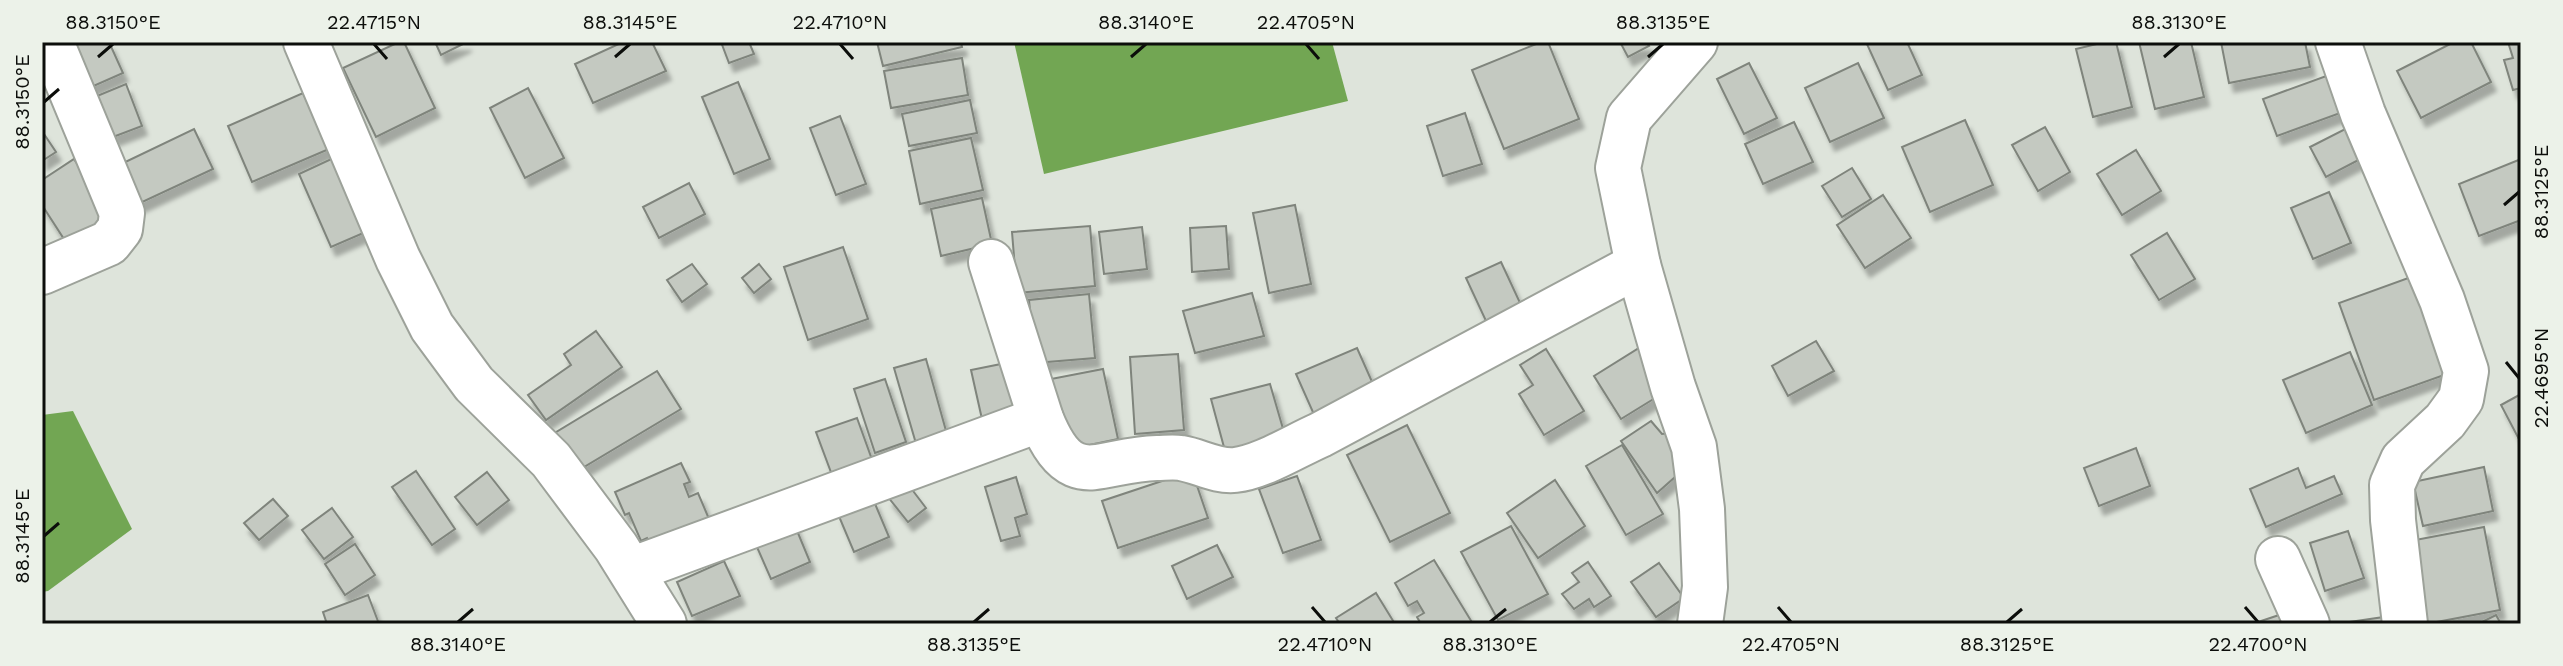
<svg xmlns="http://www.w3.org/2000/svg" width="2563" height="666" viewBox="0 0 2563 666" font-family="'Work Sans',sans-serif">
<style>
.water{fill:#72a653}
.building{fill:#c4c9c1;stroke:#7f847c;stroke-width:2;filter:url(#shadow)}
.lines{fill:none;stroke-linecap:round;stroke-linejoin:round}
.minor-casing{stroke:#9da29a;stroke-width:48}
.minor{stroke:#fff;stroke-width:44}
.ticks{fill:none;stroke:#0c0e0b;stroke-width:3}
.neatline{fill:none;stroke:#0c0e0b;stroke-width:3}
.ticks-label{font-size:20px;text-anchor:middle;fill:#0c0e0b}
</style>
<defs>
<filter id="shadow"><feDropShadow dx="5" dy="9" stdDeviation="2" flood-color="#0004"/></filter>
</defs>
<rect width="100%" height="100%" fill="#dee4db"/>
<g class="water">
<polygon points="1014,42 1332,42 1348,101 1044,174"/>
<polygon points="73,411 132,529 48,591 42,592 42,415"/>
</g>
<g class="building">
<polygon points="68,42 109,42 123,73 89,88"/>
<polygon points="399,42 404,42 435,108 376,137 343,68"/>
<polygon points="435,42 467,42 441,55"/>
<polygon points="623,42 652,42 666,71 593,103 575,64"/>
<polygon points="721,42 749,42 754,54 729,63"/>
<polygon points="877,42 961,42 962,47 883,66"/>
<polygon points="1541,42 1548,42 1579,119 1504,149 1472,70"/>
<polygon points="1620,42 1646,42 1649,46 1628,57"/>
<polygon points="1866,42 1907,42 1922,75 1888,90"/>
<polygon points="2105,42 2116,42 2132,107 2093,117 2076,49"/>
<polygon points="2139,42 2191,42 2204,97 2155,109"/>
<polygon points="2221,42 2305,42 2310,67 2229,83"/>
<polygon points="2454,42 2471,42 2491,82 2421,118 2397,71"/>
<polygon points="2508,42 2521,42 2521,88 2513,90 2504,60 2513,58"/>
<polygon points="962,58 968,95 891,108 884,71"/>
<polygon points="1749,63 1777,118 1744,134 1717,79"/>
<polygon points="1858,63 1884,118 1830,142 1805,88"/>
<polygon points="2329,75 2343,112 2277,136 2263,99"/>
<polygon points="738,82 770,159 734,174 702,97"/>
<polygon points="126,84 142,126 113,137 97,96"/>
<polygon points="528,88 564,158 525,178 490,108"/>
<polygon points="303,93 329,149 252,182 228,126"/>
<polygon points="970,100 977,133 909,146 902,114"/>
<polygon points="1465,113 1482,164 1443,176 1427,126"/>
<polygon points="840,116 866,184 836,195 810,128"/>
<polygon points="1965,120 1993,185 1930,212 1902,147"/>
<polygon points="1794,122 1813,162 1763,184 1745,144"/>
<polygon points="2355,124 2370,154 2326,177 2310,147"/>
<polygon points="2045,127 2070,172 2038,191 2012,145"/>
<polygon points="194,129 213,169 138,204 119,165"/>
<polygon points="42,131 56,152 42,161"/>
<polygon points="971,138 983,190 920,204 909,151"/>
<polygon points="2136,150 2161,191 2122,215 2097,174"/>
<polygon points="342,154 375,228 331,247 299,174"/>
<polygon points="74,159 117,225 73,253 42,205 42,180"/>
<polygon points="2521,159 2521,220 2479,236 2459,184"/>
<polygon points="1852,168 1871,199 1842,217 1822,186"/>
<polygon points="689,183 705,214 659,238 643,207"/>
<polygon points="2329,192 2351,243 2313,259 2291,208"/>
<polygon points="1883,195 1911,238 1865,268 1837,225"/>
<polygon points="982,198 992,244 941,256 931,209"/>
<polygon points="1295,205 1311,284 1269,293 1253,213"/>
<polygon points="1090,226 1095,286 1017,293 1012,232"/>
<polygon points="1226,226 1229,269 1192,272 1190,228"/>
<polygon points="1142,227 1147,269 1104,274 1099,232"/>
<polygon points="2167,233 2195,279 2159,300 2131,255"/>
<polygon points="843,247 868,319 808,340 784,267"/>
<polygon points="1501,262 1528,320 1493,336 1466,278"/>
<polygon points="692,264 707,284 682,302 667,280"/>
<polygon points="759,264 771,279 754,293 742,278"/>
<polygon points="2411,277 2447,374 2374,400 2339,303"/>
<polygon points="1252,293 1264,336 1195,353 1183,311"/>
<polygon points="1089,294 1095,358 1035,363 1029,300"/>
<polygon points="596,331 622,367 546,420 528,395 571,365 564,354"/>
<polygon points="1816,341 1834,371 1788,396 1772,366"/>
<polygon points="1647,343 1673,387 1621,419 1594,376"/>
<polygon points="1357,348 1377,393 1316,419 1296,374"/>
<polygon points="1546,349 1584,411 1544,435 1519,394 1533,385 1520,365"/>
<polygon points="2350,352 2372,405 2306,433 2283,380"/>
<polygon points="1178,354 1184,430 1135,434 1130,357"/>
<polygon points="926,359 948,438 917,447 894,368"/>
<polygon points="1011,362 1023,421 984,428 971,370"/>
<polygon points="1103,369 1118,439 1066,450 1051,379"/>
<polygon points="657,371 681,409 584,467 553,434"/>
<polygon points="885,379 906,442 875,453 854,389"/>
<polygon points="1270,384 1288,446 1228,462 1211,399"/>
<polygon points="2521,394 2521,443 2501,405"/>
<polygon points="857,418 875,468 835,483 816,432"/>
<polygon points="1651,421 1662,434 1679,432 1684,469 1657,493 1621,441"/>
<polygon points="1407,425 1450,513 1390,542 1347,455"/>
<polygon points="1622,445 1663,514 1626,535 1586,466"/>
<polygon points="2136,448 2150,486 2099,506 2084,468"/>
<polygon points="681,463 690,482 684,484 689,497 698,493 712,526 652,548 647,538 641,541 629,513 625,515 615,492"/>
<polygon points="2484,467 2493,511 2423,526 2413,482"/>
<polygon points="2298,468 2306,488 2334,476 2342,494 2266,527 2250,489"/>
<polygon points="416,471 455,529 432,545 392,487"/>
<polygon points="1192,471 1208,518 1118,548 1102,501"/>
<polygon points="487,472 509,500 477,525 455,497"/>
<polygon points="1297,476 1321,540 1283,553 1259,489"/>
<polygon points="1016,477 1027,514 1015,518 1020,536 1001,541 985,487"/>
<polygon points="1555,480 1585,526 1538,558 1507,513"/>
<polygon points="907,483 926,508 908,522 888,497"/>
<polygon points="273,499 288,516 259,540 244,523"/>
<polygon points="873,499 889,537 854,552 838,514"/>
<polygon points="332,508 353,537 324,559 302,530"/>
<polygon points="793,521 810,562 771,579 753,538"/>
<polygon points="1511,526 1548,594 1498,620 1461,552"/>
<polygon points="2484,527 2500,610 2426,624 2410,541"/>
<polygon points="2348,531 2364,578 2325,591 2310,543"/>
<polygon points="355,544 375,575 345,595 325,564"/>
<polygon points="1217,545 1233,577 1187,599 1172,566"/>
<polygon points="1434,560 1473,624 1441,624 1439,622 1435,624 1421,624 1417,617 1424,613 1417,601 1408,606 1395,583"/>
<polygon points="724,561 740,596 692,616 677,582"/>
<polygon points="1588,562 1611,596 1594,607 1589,599 1574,609 1562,594 1579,582 1572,573"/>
<polygon points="1659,563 1684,598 1656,617 1631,582"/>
<polygon points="1376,593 1395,624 1340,624 1336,618"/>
<polygon points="368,595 379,624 327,624 323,612"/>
<polygon points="2291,611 2295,624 2255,624 2255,623"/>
<polygon points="2496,615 2501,624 2478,624"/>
<polygon points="2391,616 2392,624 2350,624 2349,622"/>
</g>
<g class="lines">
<defs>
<g id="minor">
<polyline points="306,42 398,259 432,327 474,384 551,460 616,547 664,624"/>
<polyline points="1695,42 1629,118 1618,168 1638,265 1673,387 1694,447 1702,509 1705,587 1700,624"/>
<polyline points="2338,42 2363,114 2442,300 2466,371 2461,399 2445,421 2403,460 2392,485 2393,520 2405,624"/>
<path d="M991,262L1041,419C1072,495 1098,459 1157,458C1164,458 1173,457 1181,458C1199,461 1217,472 1235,470C1262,467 1295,446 1320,435L1638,265"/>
<polyline points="42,272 109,243 120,229 122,213 51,42"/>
<polyline points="2278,559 2307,624"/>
<polyline points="631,570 1041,419"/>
</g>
</defs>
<use href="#minor" class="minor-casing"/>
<use href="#minor" class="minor"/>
</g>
<path class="ticks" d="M374,44L387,59M840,44L853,59M1306,44L1319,59M98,57L113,44M615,57L630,44M1131,57L1146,44M1648,57L1663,44M2164,57L2179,44M44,102L59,89M2504,205L2519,192M2506,362L2519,378M44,536L59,523M1312,607L1325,622M1778,607L1791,622M2245,607L2258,622M458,622L473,609M974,622L989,609M1490,622L1506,609M2007,622L2022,609"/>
<rect width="2563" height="666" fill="none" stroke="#ecf2e9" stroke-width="88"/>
<rect x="44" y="44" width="2475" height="578" class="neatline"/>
<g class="ticks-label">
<text x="113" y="29">88.3150°E</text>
<text x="374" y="29">22.4715°N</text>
<text x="630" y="29">88.3145°E</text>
<text x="840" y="29">22.4710°N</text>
<text x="1146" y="29">88.3140°E</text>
<text x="1306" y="29">22.4705°N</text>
<text x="1663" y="29">88.3135°E</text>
<text x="2179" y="29">88.3130°E</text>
<text transform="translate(22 102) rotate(-90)" y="7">88.3150°E</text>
<text transform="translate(2541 192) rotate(-90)" y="7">88.3125°E</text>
<text transform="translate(2541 378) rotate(-90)" y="7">22.4695°N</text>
<text transform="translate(22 536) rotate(-90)" y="7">88.3145°E</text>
<text x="458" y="651">88.3140°E</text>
<text x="974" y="651">88.3135°E</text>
<text x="1325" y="651">22.4710°N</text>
<text x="1490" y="651">88.3130°E</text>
<text x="1791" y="651">22.4705°N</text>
<text x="2007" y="651">88.3125°E</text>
<text x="2258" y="651">22.4700°N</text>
</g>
</svg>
